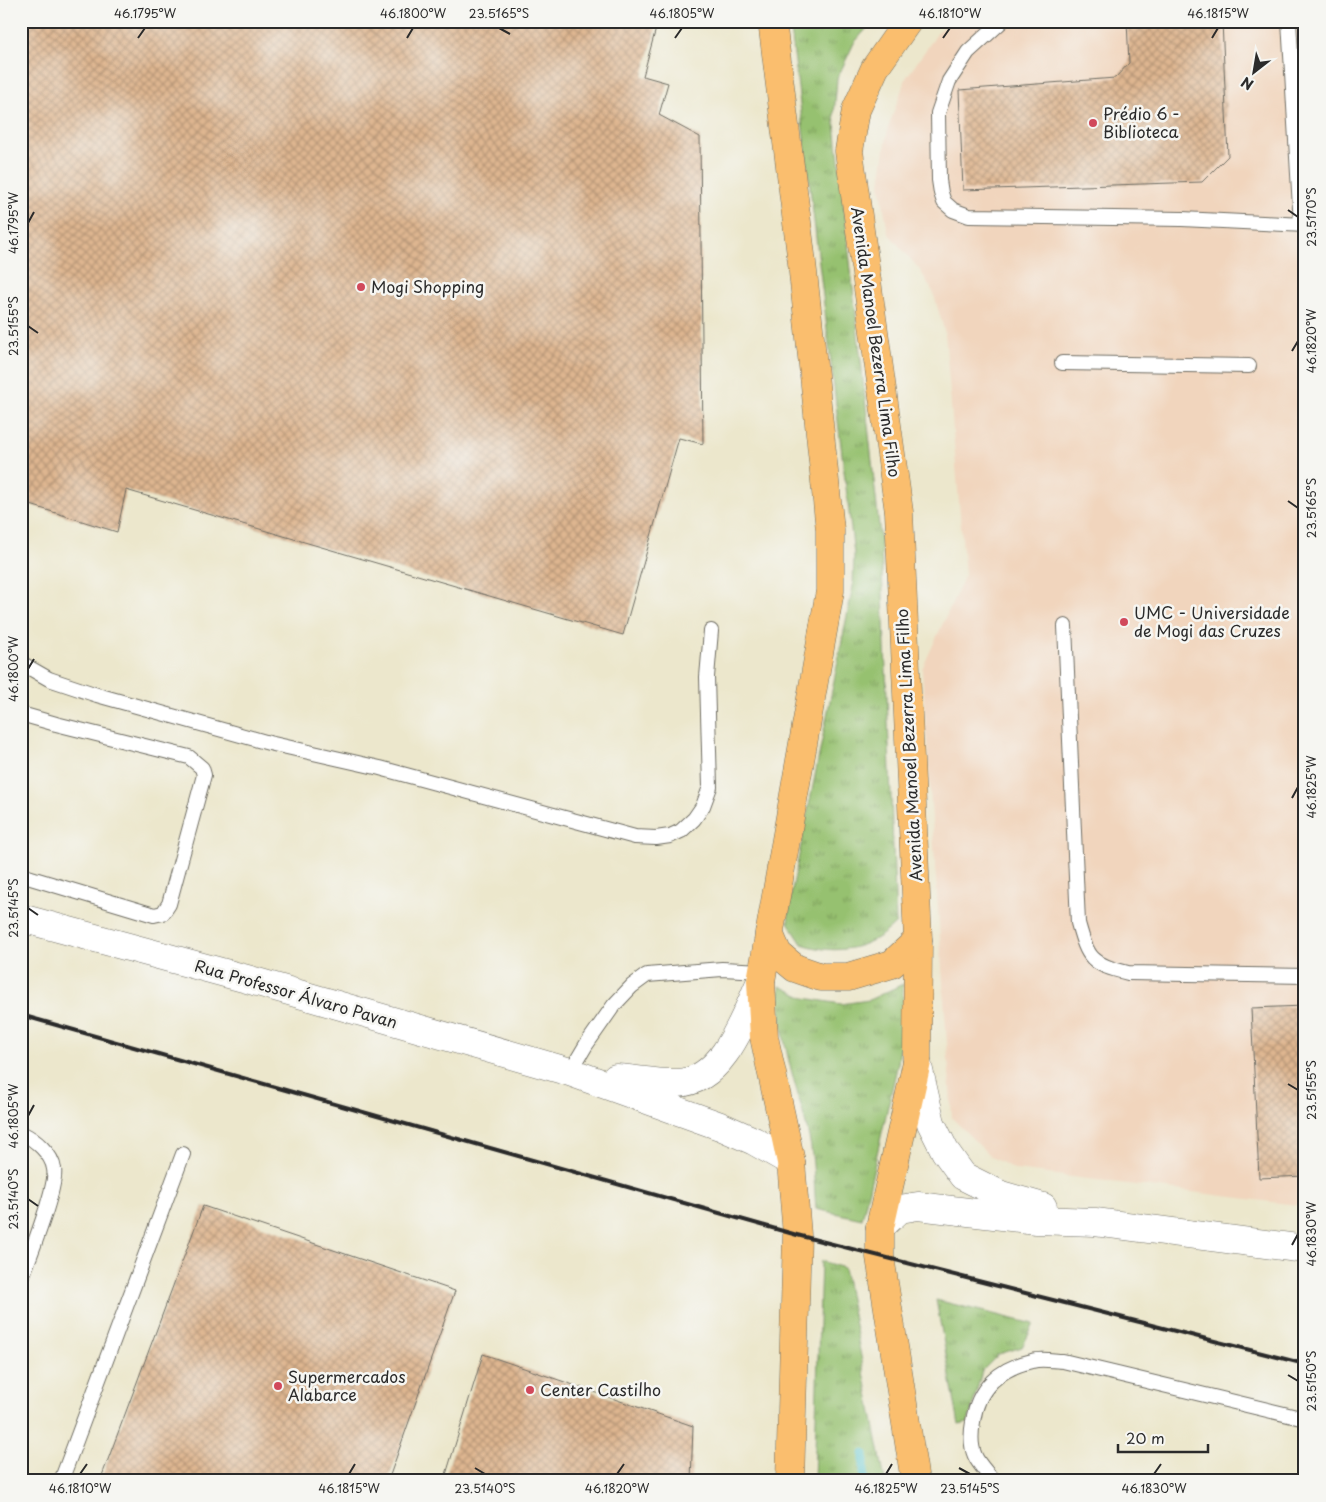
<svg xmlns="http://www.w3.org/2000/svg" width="1326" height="1502" viewBox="0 0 1326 1502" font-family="'Playpen Sans',sans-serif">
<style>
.built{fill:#f1d5bd}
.grass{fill:url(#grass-tufts);stroke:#60764d}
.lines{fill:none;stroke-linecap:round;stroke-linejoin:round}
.stream{stroke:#55c3cb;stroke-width:9}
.building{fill:url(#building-cross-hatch)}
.service-casing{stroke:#6f6d63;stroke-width:16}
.minor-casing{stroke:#6f6d63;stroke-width:29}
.primary-casing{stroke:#6f6d63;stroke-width:29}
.service{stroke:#fff;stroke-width:14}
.minor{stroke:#fff;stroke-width:28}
.primary{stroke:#fabe6e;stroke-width:28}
.rail{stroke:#2b2b2b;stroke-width:4}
.ticks{fill:none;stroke:#2b2b2b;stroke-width:2}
.poi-dot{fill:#d1495b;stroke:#f6f6f2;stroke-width:2}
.labels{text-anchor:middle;stroke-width:5;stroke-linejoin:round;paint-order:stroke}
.poi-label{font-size:16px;fill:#2b2b2b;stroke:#f6f6f2;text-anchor:start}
.street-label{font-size:16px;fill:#2b2b2b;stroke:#f6f6f2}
.neatline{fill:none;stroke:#2b2b2b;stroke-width:2}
.ticks-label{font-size:12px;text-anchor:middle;fill:#2b2b2b}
</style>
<defs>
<pattern id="grass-tufts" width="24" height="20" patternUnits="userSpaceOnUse" patternTransform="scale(1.25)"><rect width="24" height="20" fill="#96c16f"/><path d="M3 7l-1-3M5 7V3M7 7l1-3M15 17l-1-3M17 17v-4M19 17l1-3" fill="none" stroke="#7b9d5b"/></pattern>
<pattern id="building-cross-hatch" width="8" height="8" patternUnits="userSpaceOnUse" patternTransform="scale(1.25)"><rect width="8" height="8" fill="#deb690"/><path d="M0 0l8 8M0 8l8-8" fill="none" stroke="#b49476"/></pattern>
</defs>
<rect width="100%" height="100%" fill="#f6f6f2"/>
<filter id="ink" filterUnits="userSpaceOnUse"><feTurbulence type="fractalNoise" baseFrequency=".02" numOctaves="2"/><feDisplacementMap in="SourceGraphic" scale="10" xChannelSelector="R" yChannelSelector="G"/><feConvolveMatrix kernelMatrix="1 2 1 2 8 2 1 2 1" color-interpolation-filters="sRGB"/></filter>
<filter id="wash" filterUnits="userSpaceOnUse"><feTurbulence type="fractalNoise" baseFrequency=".0096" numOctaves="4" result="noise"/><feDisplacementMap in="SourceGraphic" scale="20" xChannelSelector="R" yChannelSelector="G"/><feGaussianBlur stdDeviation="1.12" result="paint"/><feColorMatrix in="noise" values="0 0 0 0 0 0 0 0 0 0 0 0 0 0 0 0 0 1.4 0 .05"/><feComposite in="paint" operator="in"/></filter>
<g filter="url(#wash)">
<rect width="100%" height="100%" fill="#ece7cc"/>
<polygon class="built" points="948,21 1305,21 1305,1206 1016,1170 991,1157 952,1118 922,669 965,575 945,333 933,292 920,270 888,233 880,184 888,128 906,78 939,31"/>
<g class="grass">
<path d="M790,21H873L854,43L837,79L834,115L881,544L896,923C870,949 837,956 802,944L788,922L790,900L853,586L854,554Z"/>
<path d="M903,984V1026L898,1063L862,1219L816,1209C814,1186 814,1160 809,1137C798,1088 777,1037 780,986L805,998L841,1004L869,1000Z"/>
<polygon points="821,1261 844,1268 885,1481 814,1481"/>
<polygon points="936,1300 1034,1324 1022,1347 999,1354 982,1371 968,1423 959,1425"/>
</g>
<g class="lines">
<polyline class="stream" points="864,1454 864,1481"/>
</g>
<g id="blocks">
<g class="building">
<polygon points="21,21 658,21 643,76 668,83 659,115 700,137 703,444 679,438 623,635 126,490 117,532 21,502"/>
<polygon points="1127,21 1222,21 1228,156 1202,182 963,190 959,90 1115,78 1129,63"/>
<polygon points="1305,1006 1305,1176 1259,1178 1251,1008"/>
<polygon points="203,1206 455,1291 388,1481 100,1481"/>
<polygon points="483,1354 693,1426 691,1481 444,1481"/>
</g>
</g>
</g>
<g filter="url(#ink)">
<use href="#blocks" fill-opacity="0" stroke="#6f6d63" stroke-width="1"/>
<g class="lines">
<defs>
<g id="service">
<polyline points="1002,21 968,52 949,81 938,113 939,180 941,193 944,202 953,210 969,216 1182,219 1305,225"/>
<polyline points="1289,21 1301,225"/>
<polyline points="1062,363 1249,366"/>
<path d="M1065,626L1078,923C1088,959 1091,964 1128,973L1305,976"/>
<polyline points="21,663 49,679 97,695 269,743 380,768 635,837 656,838 670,836 681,831 694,819 703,806 710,787 707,677 711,631"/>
<polyline points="21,714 56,724 189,757 202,768 204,775 169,904 163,913 154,915 21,875"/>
<polyline points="570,1072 586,1045 614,1005 632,986 647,975 722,969 763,971"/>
<path d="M21,1133C35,1139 52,1154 54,1169C58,1186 28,1260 21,1280"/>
<polyline points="61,1481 183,1154"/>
<path d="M993,1481C988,1473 979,1465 975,1456C970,1445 971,1433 973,1422C977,1388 1000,1368 1032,1361C1042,1358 1054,1361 1063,1361L1305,1419"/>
</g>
<g id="minor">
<polyline points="21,918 247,979 570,1072 720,1126 754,1141 791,1162"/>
<polyline points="917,1062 931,1123 945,1151 963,1176 1001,1195 1043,1207"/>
<path d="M616,1078C636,1079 657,1084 678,1083C724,1081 744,1017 761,981"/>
<polyline points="880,1227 900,1209 918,1206 1036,1220 1095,1222 1305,1249"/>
</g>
<g id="primary">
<polyline points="772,21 802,263 814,375 830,530 830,591 761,981 764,1037 791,1162 797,1235 790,1481"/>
<polyline points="908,21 875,68 856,110 849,151 899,512 918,940 917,1062 880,1227 880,1257 915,1481"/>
<polyline points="769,933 778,954 795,968 821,977 848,977 892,964 918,940"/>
</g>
</defs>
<use href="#service" class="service-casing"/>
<use href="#minor" class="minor-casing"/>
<use href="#primary" class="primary-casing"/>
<use href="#service" class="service"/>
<use href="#minor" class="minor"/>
<use href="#primary" class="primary"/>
<polyline class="rail" points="21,1015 797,1235 1305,1364"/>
</g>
</g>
<path class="ticks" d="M499,28L510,34M138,38L145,28M407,38L413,28M675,38L682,28M943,38L950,28M1212,38L1218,28M1288,210L1298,217M28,223L34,212M28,326L38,333M1292,351L1298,341M1288,501L1298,508M28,669L34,659M1292,798L1298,787M28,908L38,915M1288,1084L1298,1090M28,1116L34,1105M28,1199L38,1206M1292,1245L1298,1234M1288,1375L1298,1381M475,1468L485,1474M959,1468L970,1474M80,1474L87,1464M349,1474L355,1464M617,1474L624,1464M886,1474L892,1464M1154,1474L1161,1464"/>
<g class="poi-dot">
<circle cx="1093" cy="123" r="5"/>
<circle cx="361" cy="287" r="5"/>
<circle cx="1124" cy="622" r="5"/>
<circle cx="278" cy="1386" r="5"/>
<circle cx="530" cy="1390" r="5"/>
</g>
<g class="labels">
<g class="poi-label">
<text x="1103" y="120">Prédio 6 -<tspan x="1103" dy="18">Biblioteca</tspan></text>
<text x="371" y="293">Mogi Shopping</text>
<text x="1134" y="619">UMC - Universidade<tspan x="1134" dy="18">de Mogi das Cruzes</tspan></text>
<text x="288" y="1383">Supermercados<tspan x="288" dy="18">Alabarce</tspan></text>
<text x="540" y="1396">Center Castilho</text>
</g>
<g class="street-label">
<text transform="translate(876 342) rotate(82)" y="6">Avenida Manoel Bezerra Lima Filho</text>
<text transform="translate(909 745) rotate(-93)" y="6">Avenida Manoel Bezerra Lima Filho</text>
<text transform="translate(296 994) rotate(16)" y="6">Rua Professor Álvaro Pavan</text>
</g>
</g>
<rect width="1326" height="1502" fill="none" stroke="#f6f6f2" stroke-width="55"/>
<g transform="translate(1254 72) rotate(211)" stroke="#f6f6f2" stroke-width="4" paint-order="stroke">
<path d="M0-4L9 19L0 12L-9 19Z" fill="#2b2b2b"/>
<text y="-8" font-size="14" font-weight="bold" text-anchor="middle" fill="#2b2b2b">N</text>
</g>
<path d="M1118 1444v8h90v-8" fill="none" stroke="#2b2b2b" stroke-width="2.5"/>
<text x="1126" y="1444" font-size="15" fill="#2b2b2b" stroke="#f6f6f2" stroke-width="4" paint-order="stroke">20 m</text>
<rect x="28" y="28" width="1270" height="1446" class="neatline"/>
<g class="ticks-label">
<text x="145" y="18">46.1795°W</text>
<text x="413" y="18">46.1800°W</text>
<text x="499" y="18">23.5165°S</text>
<text x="682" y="18">46.1805°W</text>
<text x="950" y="18">46.1810°W</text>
<text x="1218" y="18">46.1815°W</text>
<text transform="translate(1312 217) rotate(-90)" y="4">23.5170°S</text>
<text transform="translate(14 223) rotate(-90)" y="4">46.1795°W</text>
<text transform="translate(14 326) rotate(-90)" y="4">23.5155°S</text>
<text transform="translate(1312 341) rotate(-90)" y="4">46.1820°W</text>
<text transform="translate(1312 508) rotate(-90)" y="4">23.5165°S</text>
<text transform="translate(14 669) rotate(-90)" y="4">46.1800°W</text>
<text transform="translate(1312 787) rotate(-90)" y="4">46.1825°W</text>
<text transform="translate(14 908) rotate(-90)" y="4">23.5145°S</text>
<text transform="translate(1312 1090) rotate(-90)" y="4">23.5155°S</text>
<text transform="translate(14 1116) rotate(-90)" y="4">46.1805°W</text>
<text transform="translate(14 1199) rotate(-90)" y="4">23.5140°S</text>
<text transform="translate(1312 1234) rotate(-90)" y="4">46.1830°W</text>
<text transform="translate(1312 1381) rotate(-90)" y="4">23.5150°S</text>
<text x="80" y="1493">46.1810°W</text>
<text x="349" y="1493">46.1815°W</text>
<text x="485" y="1493">23.5140°S</text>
<text x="617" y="1493">46.1820°W</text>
<text x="886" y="1493">46.1825°W</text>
<text x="970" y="1493">23.5145°S</text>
<text x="1154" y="1493">46.1830°W</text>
</g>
</svg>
